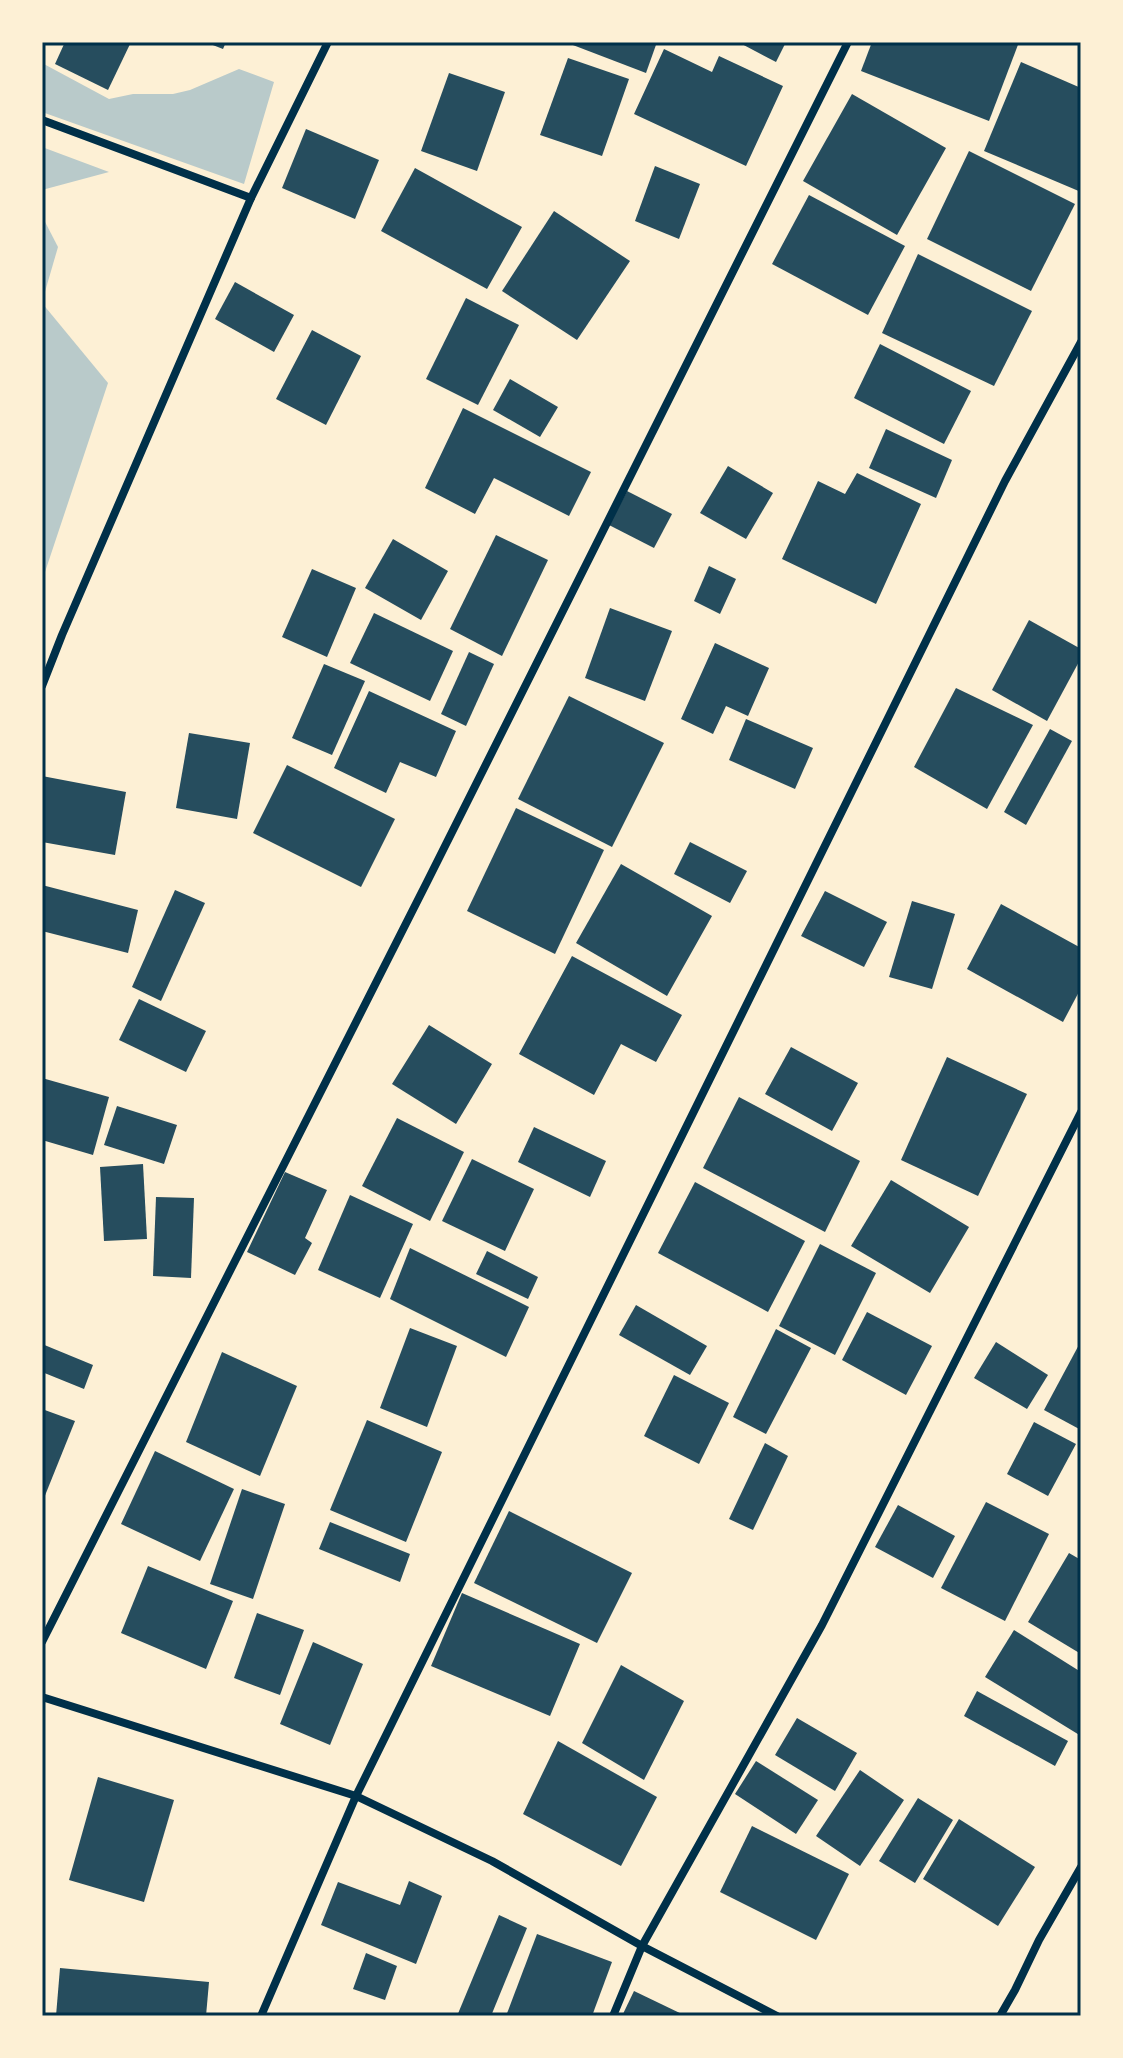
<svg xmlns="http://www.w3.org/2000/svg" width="1123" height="2058" viewBox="0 0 1123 2058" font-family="Barlow,sans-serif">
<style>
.green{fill:#b9caca}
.building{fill:#264d5e}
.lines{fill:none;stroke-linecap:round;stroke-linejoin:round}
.minor{stroke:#003049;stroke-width:8}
.neatline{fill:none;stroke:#003049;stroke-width:3}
</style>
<rect width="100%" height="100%" fill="#fdf0d5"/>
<g class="green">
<polygon points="42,63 109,99 133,94 173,94 190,90 239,69 274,82 244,184 42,112"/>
<polygon points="42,147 109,172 42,190"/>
<polygon points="42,216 58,247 42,302"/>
<polygon points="42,303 108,383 42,581"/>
</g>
<g class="building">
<polygon points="65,42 131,42 108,90 55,64"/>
<polygon points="205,42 226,42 223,49"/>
<polygon points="565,42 657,42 646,73"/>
<polygon points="738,42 786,42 776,62"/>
<polygon points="872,42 1019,42 989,121 861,71"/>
<polygon points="664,49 712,72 719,56 783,86 746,166 634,114"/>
<polygon points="568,58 629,79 602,156 540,135"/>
<polygon points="1021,62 1081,88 1081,192 984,151"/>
<polygon points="449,73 505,92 477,171 421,151"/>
<polygon points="852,94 946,148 897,235 803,181"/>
<polygon points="306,129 379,160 355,219 282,188"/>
<polygon points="969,151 1075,204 1031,291 927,239"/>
<polygon points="655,166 700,184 679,239 635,221"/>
<polygon points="415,168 522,227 487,289 381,231"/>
<polygon points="809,195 905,246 868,315 772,264"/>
<polygon points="554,211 630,261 577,340 502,291"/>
<polygon points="918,254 1032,311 994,386 882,333"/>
<polygon points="235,282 294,315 274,352 215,319"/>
<polygon points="466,298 519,325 478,405 426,379"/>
<polygon points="312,330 361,356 326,425 276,399"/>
<polygon points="880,344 971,391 944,444 854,398"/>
<polygon points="510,379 558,407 540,437 493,410"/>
<polygon points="463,408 591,472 569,516 494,478 475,514 425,488"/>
<polygon points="886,429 952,460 936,498 869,468"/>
<polygon points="728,466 773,493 746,539 700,513"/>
<polygon points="857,473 921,504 876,604 782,559 818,481 845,494"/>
<polygon points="627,491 672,514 654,548 609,525"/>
<polygon points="496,535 548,560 502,656 450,629"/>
<polygon points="393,539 448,571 421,620 365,588"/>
<polygon points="709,566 736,579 720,614 694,601"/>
<polygon points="312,569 356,588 327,657 282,637"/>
<polygon points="610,608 672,631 645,701 585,678"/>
<polygon points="374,613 453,651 430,701 350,663"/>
<polygon points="1029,620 1081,649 1081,658 1047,721 992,690"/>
<polygon points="715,643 769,668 748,716 726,706 713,734 681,719"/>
<polygon points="469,652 494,664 466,726 441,714"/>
<polygon points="324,664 365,681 332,755 292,738"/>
<polygon points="956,688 1033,725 987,809 914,767"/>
<polygon points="369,691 456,731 436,777 400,762 386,793 334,768"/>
<polygon points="569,696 664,743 612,847 518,799"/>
<polygon points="746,719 813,748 795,789 729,760"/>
<polygon points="1050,729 1072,741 1026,825 1004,812"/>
<polygon points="189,733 250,743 237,819 176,808"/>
<polygon points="287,765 395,819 361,887 253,833"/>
<polygon points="42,776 126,792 115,855 42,842"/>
<polygon points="516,808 604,850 555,954 467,911"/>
<polygon points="690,842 747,871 730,903 674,874"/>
<polygon points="621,864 712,916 667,996 576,943"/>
<polygon points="42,885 138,910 128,953 42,931"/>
<polygon points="175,890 205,903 161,1001 132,987"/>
<polygon points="825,891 887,922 864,967 801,936"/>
<polygon points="912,901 955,914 932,989 889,977"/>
<polygon points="1001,904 1081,948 1081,988 1063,1022 967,969"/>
<polygon points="572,956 682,1015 656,1062 621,1044 594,1095 519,1054"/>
<polygon points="139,999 206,1031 186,1072 119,1040"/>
<polygon points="429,1025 492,1064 456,1124 392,1084"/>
<polygon points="791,1047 858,1083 832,1131 765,1094"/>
<polygon points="947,1057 1027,1094 978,1196 901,1160"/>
<polygon points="42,1078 109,1097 93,1155 42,1140"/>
<polygon points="739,1097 860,1161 825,1232 703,1168"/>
<polygon points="117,1106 177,1125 164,1164 104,1145"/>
<polygon points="397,1118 464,1152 430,1221 362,1186"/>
<polygon points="534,1127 606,1161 590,1197 518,1162"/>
<polygon points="472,1159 534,1189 505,1251 442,1221"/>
<polygon points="143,1164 147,1239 104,1241 100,1167"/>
<polygon points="285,1172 327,1190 305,1238 312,1243 295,1275 247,1252"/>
<polygon points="891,1180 969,1227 930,1293 851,1246"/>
<polygon points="695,1182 805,1241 768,1312 658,1253"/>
<polygon points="350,1195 413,1224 380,1298 318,1270"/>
<polygon points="156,1197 194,1198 191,1278 153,1276"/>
<polygon points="820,1244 876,1273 835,1355 779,1326"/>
<polygon points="410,1248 529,1307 506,1357 390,1299"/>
<polygon points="487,1251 538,1277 528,1299 476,1274"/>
<polygon points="636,1305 707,1346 690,1375 619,1335"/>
<polygon points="867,1312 932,1346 906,1395 842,1360"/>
<polygon points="410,1328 457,1346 427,1427 380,1408"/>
<polygon points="776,1329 811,1348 766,1434 733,1417"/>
<polygon points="1081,1341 1081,1430 1044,1410"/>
<polygon points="996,1342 1048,1375 1027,1409 974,1378"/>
<polygon points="42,1344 93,1365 84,1389 42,1372"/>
<polygon points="222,1352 297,1386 260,1476 186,1442"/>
<polygon points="674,1375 729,1403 699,1464 644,1436"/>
<polygon points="42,1409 75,1421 42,1503"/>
<polygon points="367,1420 442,1452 406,1542 330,1510"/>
<polygon points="1034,1422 1076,1444 1048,1496 1007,1474"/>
<polygon points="765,1443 788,1456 753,1530 729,1519"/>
<polygon points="155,1451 234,1489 200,1561 121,1524"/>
<polygon points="242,1489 285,1504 253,1599 210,1584"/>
<polygon points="986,1502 1049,1534 1005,1621 941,1588"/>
<polygon points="898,1505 955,1536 933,1578 875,1547"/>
<polygon points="509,1511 632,1573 597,1643 474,1583"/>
<polygon points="330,1522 410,1554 400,1582 319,1549"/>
<polygon points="1069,1553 1081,1560 1081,1654 1028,1622"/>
<polygon points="148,1566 233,1601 206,1669 121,1633"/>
<polygon points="462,1593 580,1644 550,1716 431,1666"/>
<polygon points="257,1613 304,1630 280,1695 234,1678"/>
<polygon points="1014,1630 1081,1672 1081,1736 985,1677"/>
<polygon points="313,1642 363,1664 330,1745 280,1724"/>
<polygon points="621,1665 684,1701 644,1780 582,1743"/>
<polygon points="977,1691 1068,1741 1055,1766 964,1716"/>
<polygon points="797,1718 857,1753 835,1791 775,1755"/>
<polygon points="558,1741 657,1797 621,1866 523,1814"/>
<polygon points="756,1761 818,1800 796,1834 735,1794"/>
<polygon points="860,1770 904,1800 860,1866 816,1836"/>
<polygon points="98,1777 174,1800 144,1902 69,1880"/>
<polygon points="918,1798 953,1820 915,1883 879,1861"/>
<polygon points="959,1819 1035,1867 998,1926 923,1879"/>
<polygon points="752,1826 849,1874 816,1940 720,1892"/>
<polygon points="409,1881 442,1896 416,1964 321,1925 338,1882 400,1905"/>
<polygon points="499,1915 527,1928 491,2016 457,2016"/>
<polygon points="537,1934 612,1962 592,2016 506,2016"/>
<polygon points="366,1953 397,1966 385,2000 353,1989"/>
<polygon points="60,1968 209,1982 206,2016 56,2016"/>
<polygon points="634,1991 686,2016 622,2016"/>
</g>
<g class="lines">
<g class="minor">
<polyline points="42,120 251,198"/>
<polyline points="42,686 62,635 251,198 328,42"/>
<polyline points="42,1642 427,882 848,42"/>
<polyline points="42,1697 356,1796 492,1861 642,1946 777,2016"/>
<polyline points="261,2016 356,1796 1005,481 1081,342"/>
<polyline points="613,2016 642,1946 822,1625 1081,1112"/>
<polyline points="1000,2016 1015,1990 1039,1940 1081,1867"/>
</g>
</g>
<rect width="1123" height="2058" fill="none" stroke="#fdf0d5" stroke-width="88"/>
<rect x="44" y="44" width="1035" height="1970" class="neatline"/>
</svg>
